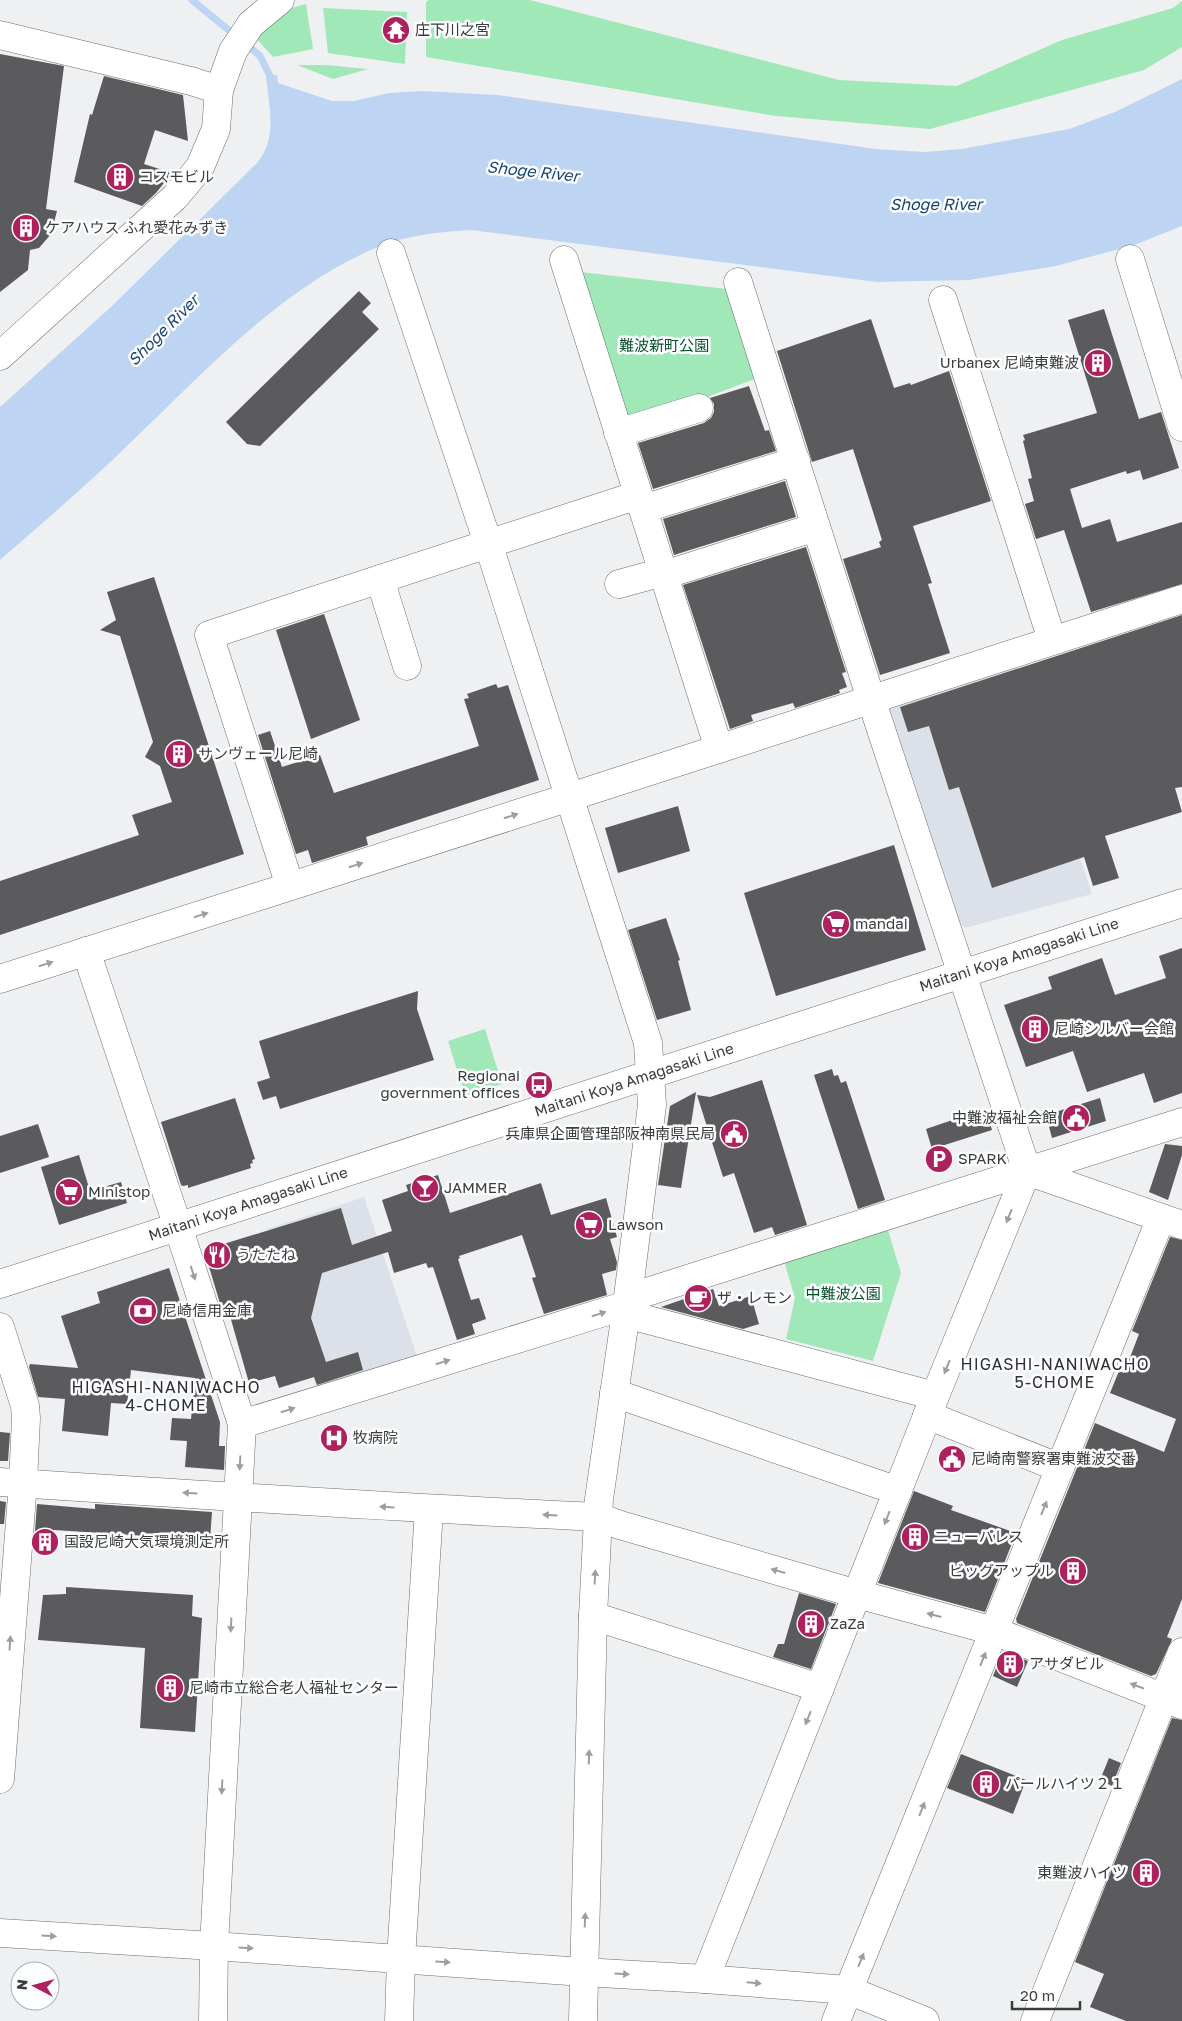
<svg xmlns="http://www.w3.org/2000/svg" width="1182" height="2021" viewBox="0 0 1182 2021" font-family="'Golos Text','Noto Sans JP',sans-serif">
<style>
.built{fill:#dce1e9}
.green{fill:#a0e8b8}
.water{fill:#bdd5f2}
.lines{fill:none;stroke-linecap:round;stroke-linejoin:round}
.stream{stroke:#bdd5f2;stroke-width:7}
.building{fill:#5b5a5c}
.minor-casing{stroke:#6c6d6e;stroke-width:29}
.major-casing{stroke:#6c6d6e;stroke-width:29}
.minor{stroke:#fff;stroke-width:28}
.major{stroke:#fff;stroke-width:28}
.oneway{fill:#9d9e9e}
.labels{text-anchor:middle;stroke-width:5;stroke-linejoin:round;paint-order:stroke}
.poi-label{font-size:15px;fill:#3b3c3c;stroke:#fcfdff;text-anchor:start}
.park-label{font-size:15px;fill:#094f2b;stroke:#fcfdff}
.street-label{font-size:15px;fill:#3b3c3c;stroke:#fcfdff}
.water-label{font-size:16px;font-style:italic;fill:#1a4571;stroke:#fcfdff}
.neighbourhood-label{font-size:16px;letter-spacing:1px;fill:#2f3031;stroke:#fcfdff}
</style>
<rect width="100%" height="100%" fill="#eff0f2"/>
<g class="built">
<polygon points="1016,664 1092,894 965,928 951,911 888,714 894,702"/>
<polygon points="364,1197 418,1359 318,1392 267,1229"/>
</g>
<g class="green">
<polygon points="429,0 530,0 839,80 957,86 1062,40 1173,8 1182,1 1182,47 1144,70 930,129 776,116 426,57 426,2"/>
<polygon points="306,4 313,49 273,57 256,38 277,12"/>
<polygon points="323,8 407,12 405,64 328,53"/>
<polygon points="297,65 327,65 368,69 333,79"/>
<polygon points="572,271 727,289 757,378 624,429"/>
<polygon points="485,1029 502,1084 465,1096 448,1041"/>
<polygon points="887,1227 901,1273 873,1361 786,1339 795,1298 784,1261"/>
</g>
<path class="water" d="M277,75L278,83L332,101H354L389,93L423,91L498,95L876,149L924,152L962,149L1069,129L1115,112L1182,79V226L1134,245L1056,266L969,280L877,282L471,230C440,232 407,235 378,247C281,287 205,372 130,443C88,484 44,522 0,560V407L112,306L257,163C278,138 269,107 266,76Z"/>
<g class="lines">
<g class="stream">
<polyline points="192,0 236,36"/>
<polyline points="245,43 260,56 273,82"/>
</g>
</g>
<g class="building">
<polygon points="0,54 64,66 46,209 57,211 51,234 39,248 30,250 28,270 0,292"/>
<polygon points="104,76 183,95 188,141 155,130 144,164 172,173 156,193 142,206 74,182 90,114 92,115"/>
<polygon points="359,291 371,303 362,312 379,329 260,446 247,444 226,422"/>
<polygon points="1104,309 1139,419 1161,412 1179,468 1143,480 1140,470 1127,474 1126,471 1070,489 1082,528 1110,519 1117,542 1182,522 1182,584 1091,612 1064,530 1036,539 1025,504 1034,501 1028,479 1032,478 1023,441 1025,440 1023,435 1097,413 1068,320"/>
<polygon points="871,319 894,388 910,383 911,385 949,371 991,501 913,526 932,583 928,584 950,653 880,675 843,559 881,547 879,542 882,540 853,449 812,462 777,351"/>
<polygon points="749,386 765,431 769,430 776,451 653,489 638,443 704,423 711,418 714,412 714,404 710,398"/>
<polygon points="785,481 796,517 674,555 663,519"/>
<polygon points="806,547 846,672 842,673 847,687 839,690 840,693 795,708 793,703 751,715 753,721 730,729 683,585"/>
<polygon points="154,577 244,854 0,935 0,881 139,835 132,815 172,802 160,766 145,757 153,742 120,636 100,630 116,620 107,592"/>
<polygon points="324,614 360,720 311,739 276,630"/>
<polygon points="1182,615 1182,787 1175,788 1182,812 1105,836 1119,878 1093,886 1084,857 992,888 959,787 949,790 929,726 908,732 900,707"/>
<polygon points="496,684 498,688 508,685 539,780 366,837 368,845 312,863 308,850 296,854 258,735 270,731 282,767 320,755 334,793 479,746 464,699 469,698 467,694"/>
<polygon points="678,806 690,851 618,873 605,828"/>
<polygon points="894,845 926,950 776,996 744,893"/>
<polygon points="666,918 680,960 678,961 691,1010 657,1020 628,930"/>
<polygon points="1182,948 1182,1093 1154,1103 1144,1073 1087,1092 1073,1051 1026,1067 1004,1005 1052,989 1048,977 1102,958 1115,995 1166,978 1159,956"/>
<polygon points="418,991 417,1009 434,1060 280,1109 276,1096 263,1100 257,1082 270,1078 259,1041"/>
<polygon points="832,1069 834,1076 838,1075 841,1083 846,1081 885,1200 858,1209 814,1075"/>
<polygon points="762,1080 807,1225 775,1235 772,1227 754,1233 734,1173 723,1177 697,1095 710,1097"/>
<polygon points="696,1092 681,1188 658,1185 670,1106"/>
<polygon points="235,1098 255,1159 252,1160 253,1163 250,1164 251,1168 188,1188 188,1185 183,1186 181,1185 161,1122"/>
<polygon points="1100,1098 1106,1121 1052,1138 1046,1115"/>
<polygon points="985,1109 992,1130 932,1149 926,1129"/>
<polygon points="38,1124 49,1157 0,1173 0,1136"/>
<polygon points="1165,1144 1182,1146 1182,1155 1168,1200 1149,1192"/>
<polygon points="79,1155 90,1191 121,1182 127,1203 59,1225 41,1167"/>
<polygon points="438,1175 450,1213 541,1183 551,1215 606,1198 617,1237 610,1239 617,1262 616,1270 602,1274 607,1295 544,1314 532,1278 536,1277 522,1235 459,1256 460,1258 458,1259 471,1300 479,1298 486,1319 472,1324 475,1334 457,1340 433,1267 428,1268 426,1263 394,1273 388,1252 322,1273 311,1318 326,1362 358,1352 363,1370 317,1385 314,1377 279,1388 275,1376 249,1383 228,1309 222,1310 204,1250 341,1208 352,1245 392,1231 382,1200 408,1191 406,1185"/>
<polygon points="1170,1237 1182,1240 1182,1599 1167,1637 1172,1639 1171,1642 1156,1674 1151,1676 1017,1623 1016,1619 1095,1423 1164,1452 1176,1419 1110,1393 1119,1371 1124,1373 1139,1334 1132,1331"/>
<polygon points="169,1268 220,1422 219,1446 225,1446 224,1470 185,1467 187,1441 170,1440 172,1418 191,1419 195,1378 131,1370 127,1404 111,1403 108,1436 62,1431 65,1399 38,1397 29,1367 30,1364 78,1368 61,1316 100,1303 97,1292"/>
<polygon points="713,1289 719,1306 751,1296 759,1324 743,1329 661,1307"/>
<polygon points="0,1432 10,1433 8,1461 0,1461"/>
<polygon points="914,1491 953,1506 951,1510 1016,1533 985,1612 878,1583"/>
<polygon points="0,1501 6,1502 4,1524 0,1524"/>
<polygon points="37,1504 95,1509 95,1504 212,1512 210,1540 54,1530 54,1532 35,1531"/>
<polygon points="66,1587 193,1595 192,1616 202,1618 195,1732 140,1728 145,1648 38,1640 43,1595 66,1594"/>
<polygon points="799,1593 836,1604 811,1669 773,1657 778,1644 784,1644"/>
<polygon points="1003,1651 1028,1661 1017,1687 993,1676"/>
<polygon points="1172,1718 1182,1720 1182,2021 1126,2021 1090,2007 1104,1974 1075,1962"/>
<polygon points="961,1754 1026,1780 1013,1814 947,1788"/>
<polygon points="1109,1758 1121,1763 1112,1786 1100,1780"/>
</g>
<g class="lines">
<defs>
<g id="minor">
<polyline points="0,35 191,81 219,90"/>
<polyline points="391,253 488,543 648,1043 652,1105 627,1305 599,1499 593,1616 583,2021"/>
<polyline points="1130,259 1182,427"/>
<polyline points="564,260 719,749"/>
<polyline points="738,282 871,699 1027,1171 1182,1225"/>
<polyline points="943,300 1052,640"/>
<polyline points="0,356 175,197 200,167 216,129 219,90 233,51 251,24 280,0"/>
<polyline points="618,433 699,408"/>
<polyline points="643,509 796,461"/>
<polyline points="664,575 816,527"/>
<polyline points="380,579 407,666"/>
<polyline points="619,584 663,572"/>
<polyline points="290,886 209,635 638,495"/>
<polyline points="86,951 187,1254 242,1424 214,1946 213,2021"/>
<polyline points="0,979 570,797 1182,599"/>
<polyline points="628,1298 1182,1122"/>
<polyline points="626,1314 935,1396"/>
<polyline points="0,1327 25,1406 26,1418 23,1483 0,1779"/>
<polyline points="614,1393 898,1491"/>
<polyline points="927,1415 1060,1468"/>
<polyline points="242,1424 627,1305"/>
<path d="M0,1482C199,1495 399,1508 598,1517L620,1525L857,1594L994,1631L1182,1705"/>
<polyline points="593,1616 820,1688"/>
<polyline points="0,1933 214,1946 583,1972 705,1979 848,1990 925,2021"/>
<polyline points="705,1979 935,1396 1027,1171"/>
<polyline points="399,2021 401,1959 429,1509"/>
<polyline points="836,2021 1161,1218"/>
<polyline points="1035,2021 1182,1652"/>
</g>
<polyline id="major" points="0,1284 1182,903"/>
</defs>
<use href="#minor" class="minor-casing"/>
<use href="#major" class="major-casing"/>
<use href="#minor" class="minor"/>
<use href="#major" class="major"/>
</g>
<defs><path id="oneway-solid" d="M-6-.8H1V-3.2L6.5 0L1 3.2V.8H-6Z" transform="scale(1.25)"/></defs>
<g class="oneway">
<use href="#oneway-solid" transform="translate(511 816) rotate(-18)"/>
<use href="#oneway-solid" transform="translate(356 865) rotate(-18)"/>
<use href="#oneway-solid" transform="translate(201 915) rotate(-18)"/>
<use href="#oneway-solid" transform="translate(46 964) rotate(-18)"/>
<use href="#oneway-solid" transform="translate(1009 1216) rotate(112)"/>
<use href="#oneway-solid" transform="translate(193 1273) rotate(72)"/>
<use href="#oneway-solid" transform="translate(599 1314) rotate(-17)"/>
<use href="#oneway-solid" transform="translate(443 1362) rotate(-17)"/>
<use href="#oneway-solid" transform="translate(947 1367) rotate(112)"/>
<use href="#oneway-solid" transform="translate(288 1410) rotate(-17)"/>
<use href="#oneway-solid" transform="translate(240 1463) rotate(93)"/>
<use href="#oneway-solid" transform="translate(190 1493) rotate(-177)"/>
<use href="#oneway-solid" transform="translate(387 1507) rotate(-177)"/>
<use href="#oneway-solid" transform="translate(1044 1508) rotate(-68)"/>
<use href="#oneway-solid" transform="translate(550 1515) rotate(-177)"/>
<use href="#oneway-solid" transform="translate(887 1518) rotate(111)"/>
<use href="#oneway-solid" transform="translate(778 1571) rotate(-164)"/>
<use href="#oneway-solid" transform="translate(595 1577) rotate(-87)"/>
<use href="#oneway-solid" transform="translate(934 1615) rotate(-165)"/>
<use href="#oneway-solid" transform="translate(231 1625) rotate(93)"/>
<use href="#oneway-solid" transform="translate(10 1643) rotate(-86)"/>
<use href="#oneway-solid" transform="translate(983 1659) rotate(-68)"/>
<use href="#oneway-solid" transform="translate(1137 1686) rotate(-159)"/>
<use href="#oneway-solid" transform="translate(808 1718) rotate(112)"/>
<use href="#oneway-solid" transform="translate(589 1757) rotate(-88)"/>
<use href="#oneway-solid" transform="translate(222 1787) rotate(93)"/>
<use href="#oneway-solid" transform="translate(922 1809) rotate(-68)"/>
<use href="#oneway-solid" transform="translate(585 1920) rotate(-88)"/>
<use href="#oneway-solid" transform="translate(49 1936) rotate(3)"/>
<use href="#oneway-solid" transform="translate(246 1948) rotate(4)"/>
<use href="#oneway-solid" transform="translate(861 1960) rotate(-68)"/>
<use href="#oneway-solid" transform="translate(443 1962) rotate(4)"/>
<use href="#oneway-solid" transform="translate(622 1974) rotate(3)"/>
<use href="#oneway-solid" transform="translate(754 1983) rotate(5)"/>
</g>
<defs>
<symbol id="temple-disc" viewBox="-11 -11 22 22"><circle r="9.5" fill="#ad215e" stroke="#fcfdff"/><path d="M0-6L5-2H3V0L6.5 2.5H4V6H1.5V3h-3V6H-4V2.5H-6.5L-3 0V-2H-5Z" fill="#fff"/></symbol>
<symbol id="building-disc" viewBox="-11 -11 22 22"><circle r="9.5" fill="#ad215e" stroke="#fcfdff"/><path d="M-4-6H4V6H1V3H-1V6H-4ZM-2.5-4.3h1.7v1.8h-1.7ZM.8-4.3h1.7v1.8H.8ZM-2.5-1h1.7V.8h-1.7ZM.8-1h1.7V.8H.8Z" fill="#fff"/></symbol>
<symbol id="supermarket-disc" viewBox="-11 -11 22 22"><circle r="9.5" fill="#ad215e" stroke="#fcfdff"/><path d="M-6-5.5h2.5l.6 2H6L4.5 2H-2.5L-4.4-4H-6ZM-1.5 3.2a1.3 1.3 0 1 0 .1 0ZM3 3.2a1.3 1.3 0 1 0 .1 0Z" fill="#fff"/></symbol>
<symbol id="bus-disc" viewBox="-11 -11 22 22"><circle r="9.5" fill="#ad215e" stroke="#fcfdff"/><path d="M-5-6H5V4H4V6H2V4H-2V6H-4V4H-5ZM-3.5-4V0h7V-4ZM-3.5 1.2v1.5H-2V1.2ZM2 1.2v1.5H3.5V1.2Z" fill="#fff"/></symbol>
<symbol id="civic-disc" viewBox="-11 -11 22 22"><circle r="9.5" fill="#ad215e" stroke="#fcfdff"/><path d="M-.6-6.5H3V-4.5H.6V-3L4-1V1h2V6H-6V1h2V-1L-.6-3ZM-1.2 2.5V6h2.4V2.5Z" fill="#fff"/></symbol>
<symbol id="parking-disc" viewBox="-11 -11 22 22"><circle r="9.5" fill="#ad215e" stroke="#fcfdff"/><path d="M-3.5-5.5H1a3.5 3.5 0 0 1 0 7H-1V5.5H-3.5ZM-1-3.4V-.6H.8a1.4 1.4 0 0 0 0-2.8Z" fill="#fff"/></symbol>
<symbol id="bar-disc" viewBox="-11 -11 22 22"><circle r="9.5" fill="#ad215e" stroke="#fcfdff"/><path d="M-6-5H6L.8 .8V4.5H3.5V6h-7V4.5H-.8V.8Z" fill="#fff"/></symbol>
<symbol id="restaurant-disc" viewBox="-11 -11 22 22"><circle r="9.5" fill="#ad215e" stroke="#fcfdff"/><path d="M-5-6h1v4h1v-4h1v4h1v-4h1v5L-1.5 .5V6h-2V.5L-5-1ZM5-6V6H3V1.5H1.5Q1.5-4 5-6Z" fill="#fff"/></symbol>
<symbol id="cafe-disc" viewBox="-11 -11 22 22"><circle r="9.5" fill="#ad215e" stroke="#fcfdff"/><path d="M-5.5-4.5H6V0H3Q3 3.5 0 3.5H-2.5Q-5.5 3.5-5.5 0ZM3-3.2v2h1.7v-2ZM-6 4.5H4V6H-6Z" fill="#fff"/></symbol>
<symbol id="bank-disc" viewBox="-11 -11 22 22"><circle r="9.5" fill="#ad215e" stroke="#fcfdff"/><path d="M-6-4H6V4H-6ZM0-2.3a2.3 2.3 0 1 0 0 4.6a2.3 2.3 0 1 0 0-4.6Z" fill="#fff"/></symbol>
<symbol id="hospital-disc" viewBox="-11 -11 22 22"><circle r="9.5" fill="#ad215e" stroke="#fcfdff"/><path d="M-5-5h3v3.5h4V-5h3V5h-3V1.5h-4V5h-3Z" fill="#fff"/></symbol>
</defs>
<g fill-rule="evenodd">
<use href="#temple-disc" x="380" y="14" width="32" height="32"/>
<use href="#building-disc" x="104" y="161" width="32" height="32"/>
<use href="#building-disc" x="10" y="212" width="32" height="32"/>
<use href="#building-disc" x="1082" y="347" width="32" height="32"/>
<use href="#building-disc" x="163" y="738" width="32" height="32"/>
<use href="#supermarket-disc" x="820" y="908" width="32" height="32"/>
<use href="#building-disc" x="1019" y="1013" width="32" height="32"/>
<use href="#bus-disc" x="523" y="1069" width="32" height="32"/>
<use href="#civic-disc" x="1060" y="1102" width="32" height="32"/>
<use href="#civic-disc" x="718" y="1118" width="32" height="32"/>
<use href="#parking-disc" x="923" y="1143" width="32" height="32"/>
<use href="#bar-disc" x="409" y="1172" width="32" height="32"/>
<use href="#supermarket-disc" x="53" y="1176" width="32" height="32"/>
<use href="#supermarket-disc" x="573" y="1209" width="32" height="32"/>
<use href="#restaurant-disc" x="201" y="1239" width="32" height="32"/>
<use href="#cafe-disc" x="682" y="1282" width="32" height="32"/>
<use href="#bank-disc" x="127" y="1295" width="32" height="32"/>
<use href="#hospital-disc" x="318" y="1422" width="32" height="32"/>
<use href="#civic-disc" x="936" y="1443" width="32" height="32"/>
<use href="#building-disc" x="899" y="1521" width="32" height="32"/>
<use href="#building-disc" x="29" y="1526" width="32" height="32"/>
<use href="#building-disc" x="1057" y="1555" width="32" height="32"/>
<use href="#building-disc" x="795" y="1608" width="32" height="32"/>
<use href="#building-disc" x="994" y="1648" width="32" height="32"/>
<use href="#building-disc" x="154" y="1672" width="32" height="32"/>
<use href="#building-disc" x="970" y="1768" width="32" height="32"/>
<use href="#building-disc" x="1130" y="1857" width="32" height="32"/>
</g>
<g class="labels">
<g class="poi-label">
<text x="415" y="35">庄下川之宮</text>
<text x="139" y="182">コスモビル</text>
<text x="45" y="233">ケアハウス ふれ愛花みずき</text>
<text x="1079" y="368" text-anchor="end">Urbanex 尼崎東難波</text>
<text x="198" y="759">サンヴェール尼崎</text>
<text x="855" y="929">mandai</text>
<text x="1054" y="1034">尼崎シルバー会館</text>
<text x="520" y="1081" text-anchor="end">Regionai<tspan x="520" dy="17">government offices</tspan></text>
<text x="1057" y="1123" text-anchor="end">中難波福祉会館</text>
<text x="715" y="1139" text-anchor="end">兵庫県企画管理部阪神南県民局</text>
<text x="958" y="1164">SPARK</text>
<text x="444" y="1193">JAMMER</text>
<text x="88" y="1197">Ministop</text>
<text x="608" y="1230">Lawson</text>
<text x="236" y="1260">うたたね</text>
<text x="717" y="1303">ザ・レモン</text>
<text x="162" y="1316">尼崎信用金庫</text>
<text x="353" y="1443">牧病院</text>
<text x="971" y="1464">尼崎南警察署東難波交番</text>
<text x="934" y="1542">ニューパレス</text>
<text x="64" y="1547">国設尼崎大気環境測定所</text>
<text x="1054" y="1576" text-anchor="end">ビッグアップル</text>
<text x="830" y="1629">ZaZa</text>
<text x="1029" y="1669">アサダビル</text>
<text x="189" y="1693">尼崎市立総合老人福祉センター</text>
<text x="1005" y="1789">パールハイツ２１</text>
<text x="1127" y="1878" text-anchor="end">東難波ハイツ</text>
</g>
<g class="park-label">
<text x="664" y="351">難波新町公園</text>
<text x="843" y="1299">中難波公園</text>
</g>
<g class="street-label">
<text transform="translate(1019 955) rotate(-18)" y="5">Maitani Koya Amagasaki Line</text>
<text transform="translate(634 1080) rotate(-18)" y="5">Maitani Koya Amagasaki Line</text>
<text transform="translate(248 1204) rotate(-18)" y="5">Maitani Koya Amagasaki Line</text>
</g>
<g class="water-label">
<text transform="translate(533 171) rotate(6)" y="6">Shoge River</text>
<text x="936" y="210">Shoge River</text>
<text transform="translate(163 330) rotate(-45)" y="6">Shoge River</text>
</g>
<g class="neighbourhood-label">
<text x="1055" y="1370">HIGASHI-NANIWACHO<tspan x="1055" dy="18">5-CHOME</tspan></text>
<text x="166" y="1393">HIGASHI-NANIWACHO<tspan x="166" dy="18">4-CHOME</tspan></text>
</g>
</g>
<g transform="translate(35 1986) rotate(276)"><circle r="24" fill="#fcfdff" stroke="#afb0b1"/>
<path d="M0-4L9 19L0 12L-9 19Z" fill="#ad215e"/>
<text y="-8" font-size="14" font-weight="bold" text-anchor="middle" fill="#3b3c3c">N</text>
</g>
<path d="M1012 2001v8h68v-8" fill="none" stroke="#3b3c3c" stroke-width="2.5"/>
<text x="1020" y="2001" font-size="15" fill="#3b3c3c" stroke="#fcfdff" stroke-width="4" paint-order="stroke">20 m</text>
</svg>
